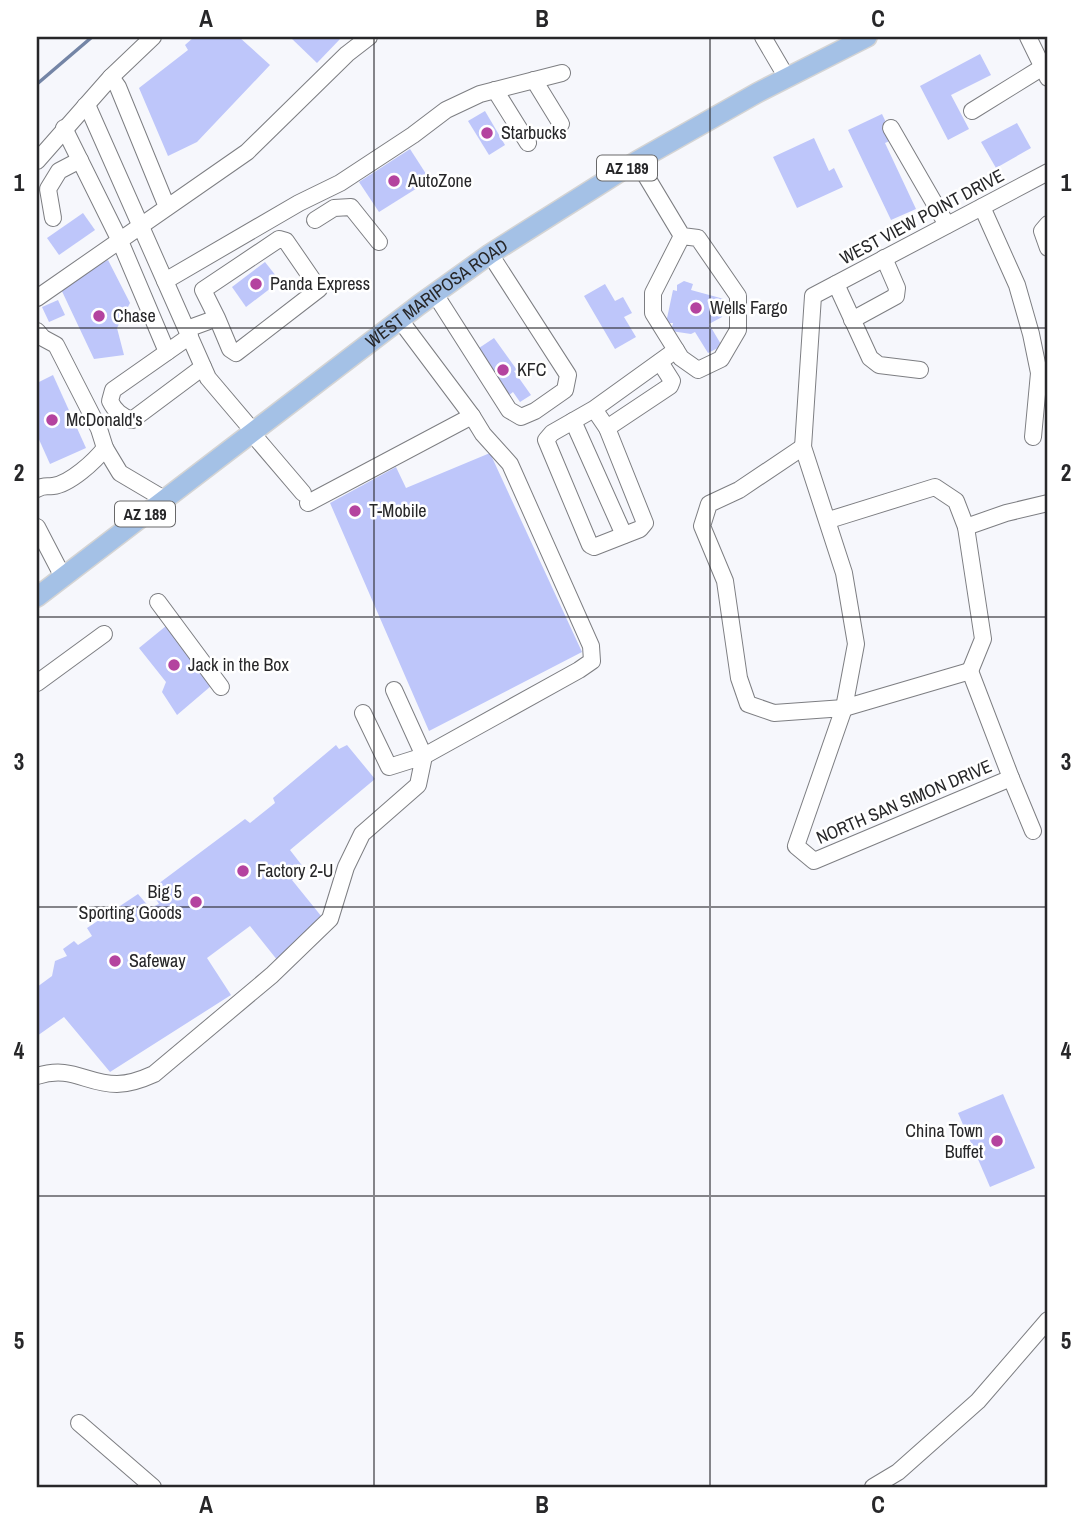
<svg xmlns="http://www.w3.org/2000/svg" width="1085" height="1524" viewBox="0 0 1085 1524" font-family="'Archivo Narrow',sans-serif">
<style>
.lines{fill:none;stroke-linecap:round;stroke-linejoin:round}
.stream{stroke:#7485a6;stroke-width:3.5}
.building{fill:#bec6fa}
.minor-casing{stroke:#7d7e82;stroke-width:18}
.major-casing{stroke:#d4d4d4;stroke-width:22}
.minor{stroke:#fff;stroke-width:16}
.major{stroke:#a4c1e6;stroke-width:19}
.grid{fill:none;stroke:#272729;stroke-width:2;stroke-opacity:0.55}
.poi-dot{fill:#b4439f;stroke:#fff;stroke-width:2.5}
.labels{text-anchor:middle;stroke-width:5;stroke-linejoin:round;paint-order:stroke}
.shield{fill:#fff;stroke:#686869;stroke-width:2}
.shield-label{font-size:16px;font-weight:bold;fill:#272729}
.poi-label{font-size:18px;fill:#272729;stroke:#fff;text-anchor:start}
.street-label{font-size:18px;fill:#272729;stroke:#fff}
.neatline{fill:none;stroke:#272729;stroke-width:2.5}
.grid-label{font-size:23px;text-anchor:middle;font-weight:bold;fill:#272729}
</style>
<rect width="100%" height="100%" fill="#f6f7fc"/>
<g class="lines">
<polyline class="stream" points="37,84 92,37"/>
</g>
<g class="building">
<polygon points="194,37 239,37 270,65 197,142 168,156 139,88 188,50 185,45"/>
<polygon points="290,37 342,37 317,63"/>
<polygon points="980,54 991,75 951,95 969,129 948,140 920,86"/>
<polygon points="485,111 505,145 489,155 468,121"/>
<polygon points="882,114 894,139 885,143 916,209 891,220 848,130"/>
<polygon points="1017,123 1031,148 996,168 981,142"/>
<polygon points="814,138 829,171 834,168 843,187 797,208 773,157"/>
<polygon points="410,149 430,180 379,212 359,182"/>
<polygon points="83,213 95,230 59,255 47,238"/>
<polygon points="108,260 130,303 117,328 124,355 94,359 59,285"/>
<polygon points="265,262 280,281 246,307 232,287"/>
<polygon points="684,281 693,284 691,290 724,299 722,317 709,324 722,346 708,353 695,332 691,334 671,331 673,323 666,323 673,290 677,291 677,285"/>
<polygon points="605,284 615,301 623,297 632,313 624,317 636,337 615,349 584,296"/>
<polygon points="58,300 65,315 49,322 42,307"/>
<polygon points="494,338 517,370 514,371 531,395 520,402 513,392 508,396 476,350"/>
<polygon points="53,375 86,448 50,464 37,435 37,383"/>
<polygon points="490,453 582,652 429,731 330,503 396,467 406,488"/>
<polygon points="166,626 211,686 177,715 162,692 166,682 139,648"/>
<polygon points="336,745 339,749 347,745 375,779 290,850 304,868 292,880 330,927 282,966 250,926 207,958 231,995 110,1072 64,1017 37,1036 37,987 52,976 55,961 67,956 63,949 74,941 78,945 92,936 87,928 138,894 150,908 159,904 150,890 245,819 250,823 275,803 273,798"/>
<polygon points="1003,1094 1035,1168 990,1187 958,1113"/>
</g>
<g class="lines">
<defs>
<g id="minor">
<polyline points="763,37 787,78"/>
<polyline points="1028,37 1048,78"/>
<polyline points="111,77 118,87 167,207"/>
<polyline points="534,80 561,124"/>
<polyline points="495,90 528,143"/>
<polyline points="85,106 88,107 208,378 253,431"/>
<polyline points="972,111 1043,67"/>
<polyline points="64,128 120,241 167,352"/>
<polyline points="891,128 947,225"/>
<polyline points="37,161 111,77 153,37"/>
<polyline points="637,161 682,236 653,293 653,313 681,358 698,370 721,359 738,330 738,296 698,238 682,236"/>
<polyline points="982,207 1017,285 1031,334 1039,373 1033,437"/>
<polyline points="53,218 48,189 59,171 80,160"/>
<polyline points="315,220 334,208 351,207 379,242"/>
<polyline points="1048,224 1042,231 1048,248"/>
<polyline points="165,281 299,203 340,183 413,135 446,110 480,94 562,73"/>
<polyline points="836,284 870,358 879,365 920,370"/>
<polyline points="435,294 509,410 521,417 535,411 565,390 568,375 490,254"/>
<polyline points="37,298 247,152 347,54 369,37"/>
<polyline points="852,320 896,296 897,288 884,258"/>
<polyline points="187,329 217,318 203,290 279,239 286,241 319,289 236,353 230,349 217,318"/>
<path d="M37,331L43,338L56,345L99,429L105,448C95,461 70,484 53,486C46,487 44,485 37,489"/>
<path d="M190,336L113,390L110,401C115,411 121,416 132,420L203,367"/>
<polyline points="594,409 607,428 645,523 640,529 594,547 590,545 546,440 552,433 594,409 676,350"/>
<polyline points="573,421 624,535"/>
<polyline points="607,428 670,386 672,381 660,362"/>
<polyline points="251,432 303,493"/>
<polyline points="803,447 739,490 709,504 702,526 725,581 739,678 748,704 774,713 844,708 796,846 814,861 1011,778 970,671"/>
<polyline points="105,448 120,473 164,499"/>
<polyline points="308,503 472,416 400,320"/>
<polyline points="829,520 935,487 956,501 966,527 983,639 970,671"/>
<polyline points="37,527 63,577"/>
<polyline points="966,527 1006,513 1048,503"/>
<polyline points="158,602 221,687"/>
<polyline points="970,671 844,708 856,644 844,573 803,447 813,296 1048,172"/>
<polyline points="37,683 104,634"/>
<polyline points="394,690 424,756 579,670 592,661 591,646 510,464 483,434 472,416"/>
<polyline points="1011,778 1033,831"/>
<path d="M37,1076C72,1065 86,1084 117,1084C130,1084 143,1079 154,1074L272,975L330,919L346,867L362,834L418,785L424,756L389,767L363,713"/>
<polyline points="79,1423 153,1487"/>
<polyline points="873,1487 898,1472 978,1401 1048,1320"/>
</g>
<g id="major">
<path id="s1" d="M37,597L419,305L490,254L637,161L757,93L867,37"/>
</g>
</defs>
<use href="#minor" class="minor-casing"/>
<use href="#major" class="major-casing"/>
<use href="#minor" class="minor"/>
<use href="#major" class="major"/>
</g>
<path class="grid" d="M374,37V1487M710,37V1487M37,328H1048M37,617H1048M37,907H1048M37,1196H1048"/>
<g class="poi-dot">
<circle cx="487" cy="133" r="7"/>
<circle cx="394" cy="181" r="7"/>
<circle cx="256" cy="284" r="7"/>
<circle cx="696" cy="308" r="7"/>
<circle cx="99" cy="316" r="7"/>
<circle cx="503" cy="370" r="7"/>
<circle cx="52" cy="420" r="7"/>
<circle cx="355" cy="511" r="7"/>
<circle cx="174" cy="665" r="7"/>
<circle cx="243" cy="871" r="7"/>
<circle cx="196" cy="902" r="7"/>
<circle cx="115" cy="961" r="7"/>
<circle cx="997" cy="1141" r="7"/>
</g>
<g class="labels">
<g class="shield">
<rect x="597" y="155.5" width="60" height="25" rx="5"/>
<rect x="115" y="501.5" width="60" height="25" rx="5"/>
</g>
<g class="shield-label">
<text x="627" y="174">AZ 189</text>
<text x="145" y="520">AZ 189</text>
</g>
<g class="poi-label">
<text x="501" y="139">Starbucks</text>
<text x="408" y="187">AutoZone</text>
<text x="270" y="290">Panda Express</text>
<text x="710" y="314">Wells Fargo</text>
<text x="113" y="322">Chase</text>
<text x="517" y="376">KFC</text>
<text x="66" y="426">McDonald's</text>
<text x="369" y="517">T-Mobile</text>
<text x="188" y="671">Jack in the Box</text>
<text x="257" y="877">Factory 2-U</text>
<text x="182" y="898" text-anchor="end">Big 5<tspan x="182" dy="21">Sporting Goods</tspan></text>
<text x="129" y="967">Safeway</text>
<text x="983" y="1137" text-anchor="end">China Town<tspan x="983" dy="21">Buffet</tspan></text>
</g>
<g class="street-label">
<text transform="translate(922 217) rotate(-28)" y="6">WEST VIEW POINT DRIVE</text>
<text dy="6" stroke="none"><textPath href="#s1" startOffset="502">WEST MARIPOSA ROAD</textPath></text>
<text transform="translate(904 802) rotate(-23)" y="6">NORTH SAN SIMON DRIVE</text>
</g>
</g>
<rect width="1085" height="1524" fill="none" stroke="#ffffff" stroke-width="77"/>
<rect x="38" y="38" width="1008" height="1448" class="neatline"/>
<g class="grid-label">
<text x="206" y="27">A</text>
<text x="542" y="27">B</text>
<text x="878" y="27">C</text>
<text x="19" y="191">1</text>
<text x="1066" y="191">1</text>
<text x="19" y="481">2</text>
<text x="1066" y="481">2</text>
<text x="19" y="770">3</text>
<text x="1066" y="770">3</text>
<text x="19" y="1059">4</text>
<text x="1066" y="1059">4</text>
<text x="19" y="1349">5</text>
<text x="1066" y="1349">5</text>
<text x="206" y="1513">A</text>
<text x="542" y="1513">B</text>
<text x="878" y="1513">C</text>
</g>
</svg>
